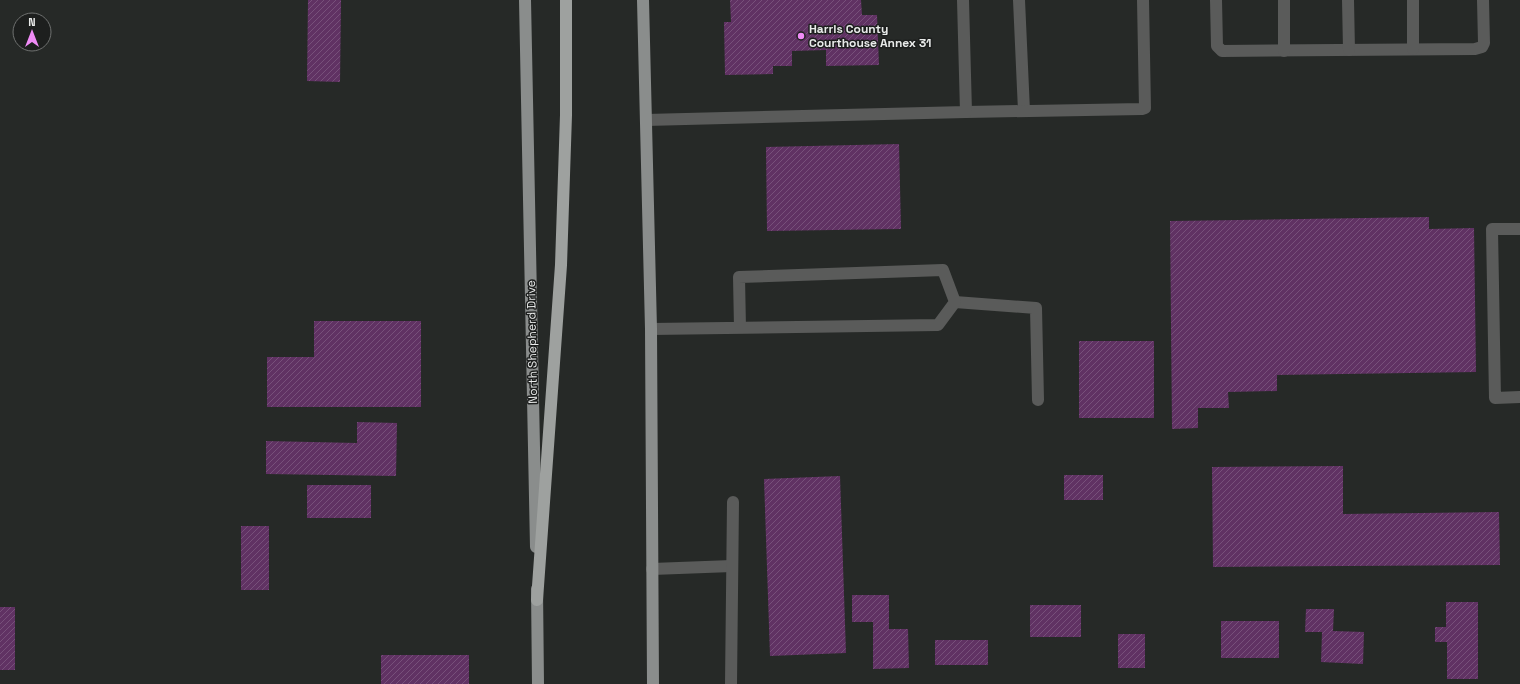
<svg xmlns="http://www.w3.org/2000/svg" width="1520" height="684" viewBox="0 0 1520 684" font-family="'Space Grotesk',sans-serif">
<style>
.building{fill:url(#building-hatch)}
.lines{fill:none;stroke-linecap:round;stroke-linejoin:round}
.lane{stroke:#5a5b5a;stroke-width:12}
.primary{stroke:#8a8d8c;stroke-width:12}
.highway{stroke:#9ea19f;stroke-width:12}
.poi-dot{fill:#f08bf6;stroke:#1d1f1e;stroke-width:1.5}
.labels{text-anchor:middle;stroke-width:3;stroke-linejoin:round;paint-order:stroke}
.poi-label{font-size:12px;font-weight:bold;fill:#e9ebea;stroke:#1d1f1e;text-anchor:start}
.street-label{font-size:12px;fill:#e9ebea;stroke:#1d1f1e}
</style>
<defs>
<pattern id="building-hatch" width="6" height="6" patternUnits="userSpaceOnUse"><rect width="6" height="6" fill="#603263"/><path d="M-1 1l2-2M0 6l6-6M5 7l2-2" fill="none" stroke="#77507a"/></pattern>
</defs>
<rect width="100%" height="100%" fill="#262927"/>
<g class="building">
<polygon points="308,0 341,0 340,82 307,81"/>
<polygon points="730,0 861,0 862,15 877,15 879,65 826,66 826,50 792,51 792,66 773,66 773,74 725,75 724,22 731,22"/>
<polygon points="899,144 901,229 767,231 766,147"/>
<polygon points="1429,217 1429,229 1474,228 1476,372 1277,375 1277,391 1228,392 1229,408 1198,408 1198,428 1172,429 1170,221"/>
<polygon points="314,321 421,321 421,407 267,407 267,357 314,357"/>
<rect x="1079" y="341" width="75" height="77"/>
<polygon points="357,422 397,423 396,476 266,474 266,441 357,443"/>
<polygon points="1343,466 1343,514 1499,512 1500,565 1213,567 1212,467"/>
<rect x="1064" y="475" width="39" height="25"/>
<polygon points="840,476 846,653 770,656 764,479"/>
<rect x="307" y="485" width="64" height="33"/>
<rect x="241" y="526" width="28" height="64"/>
<polygon points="852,595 889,595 889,629 908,629 909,668 873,669 873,622 852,622"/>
<polygon points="1446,602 1478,602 1478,679 1447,679 1447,642 1435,642 1435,627 1446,627"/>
<rect x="1030" y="605" width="51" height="32"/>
<rect x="0" y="607" width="15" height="63"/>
<polygon points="1306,609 1334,609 1333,631 1364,632 1363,664 1321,662 1322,632 1305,632"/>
<rect x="1221" y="621" width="58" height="37"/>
<rect x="1118" y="634" width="27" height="34"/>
<rect x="935" y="640" width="53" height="25"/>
<rect x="381" y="655" width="88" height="29"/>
</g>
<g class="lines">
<g class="lane">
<polyline points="1019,0 1024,111"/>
<polyline points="1216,0 1217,46 1222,51 1475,49 1482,47 1484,43 1483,0"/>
<polyline points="1284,0 1284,51"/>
<polyline points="1348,0 1349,50"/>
<polyline points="1413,0 1413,49"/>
<polyline points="966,112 1142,109 1145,108 1143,0"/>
<polyline points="646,120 966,112 963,0"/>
<polyline points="1520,229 1492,229 1495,398 1520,397"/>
<polyline points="955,302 1036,308 1038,400"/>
<polyline points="651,329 938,325 955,302 943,270 739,277 740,328"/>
<polyline points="652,569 732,566"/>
<polyline points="731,684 733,502"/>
</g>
<g class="primary">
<polyline points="525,0 536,547"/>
<polyline points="643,0 651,329 653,684"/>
<polyline points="537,589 538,684"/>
</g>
<polyline class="highway" points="537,600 561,265 566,115 566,0"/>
</g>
<circle class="poi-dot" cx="801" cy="36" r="4"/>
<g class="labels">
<g class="poi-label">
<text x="809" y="33">Harris County<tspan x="809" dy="14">Courthouse Annex 31</tspan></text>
</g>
<g class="street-label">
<text transform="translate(532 342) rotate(-91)" y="4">North Shepherd Drive</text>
</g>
</g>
<g transform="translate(32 32)"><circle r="19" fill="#1d1f1e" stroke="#6f7170"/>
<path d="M0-3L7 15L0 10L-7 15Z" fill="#f08bf6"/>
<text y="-6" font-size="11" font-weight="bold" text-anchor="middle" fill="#e9ebea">N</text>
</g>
</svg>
